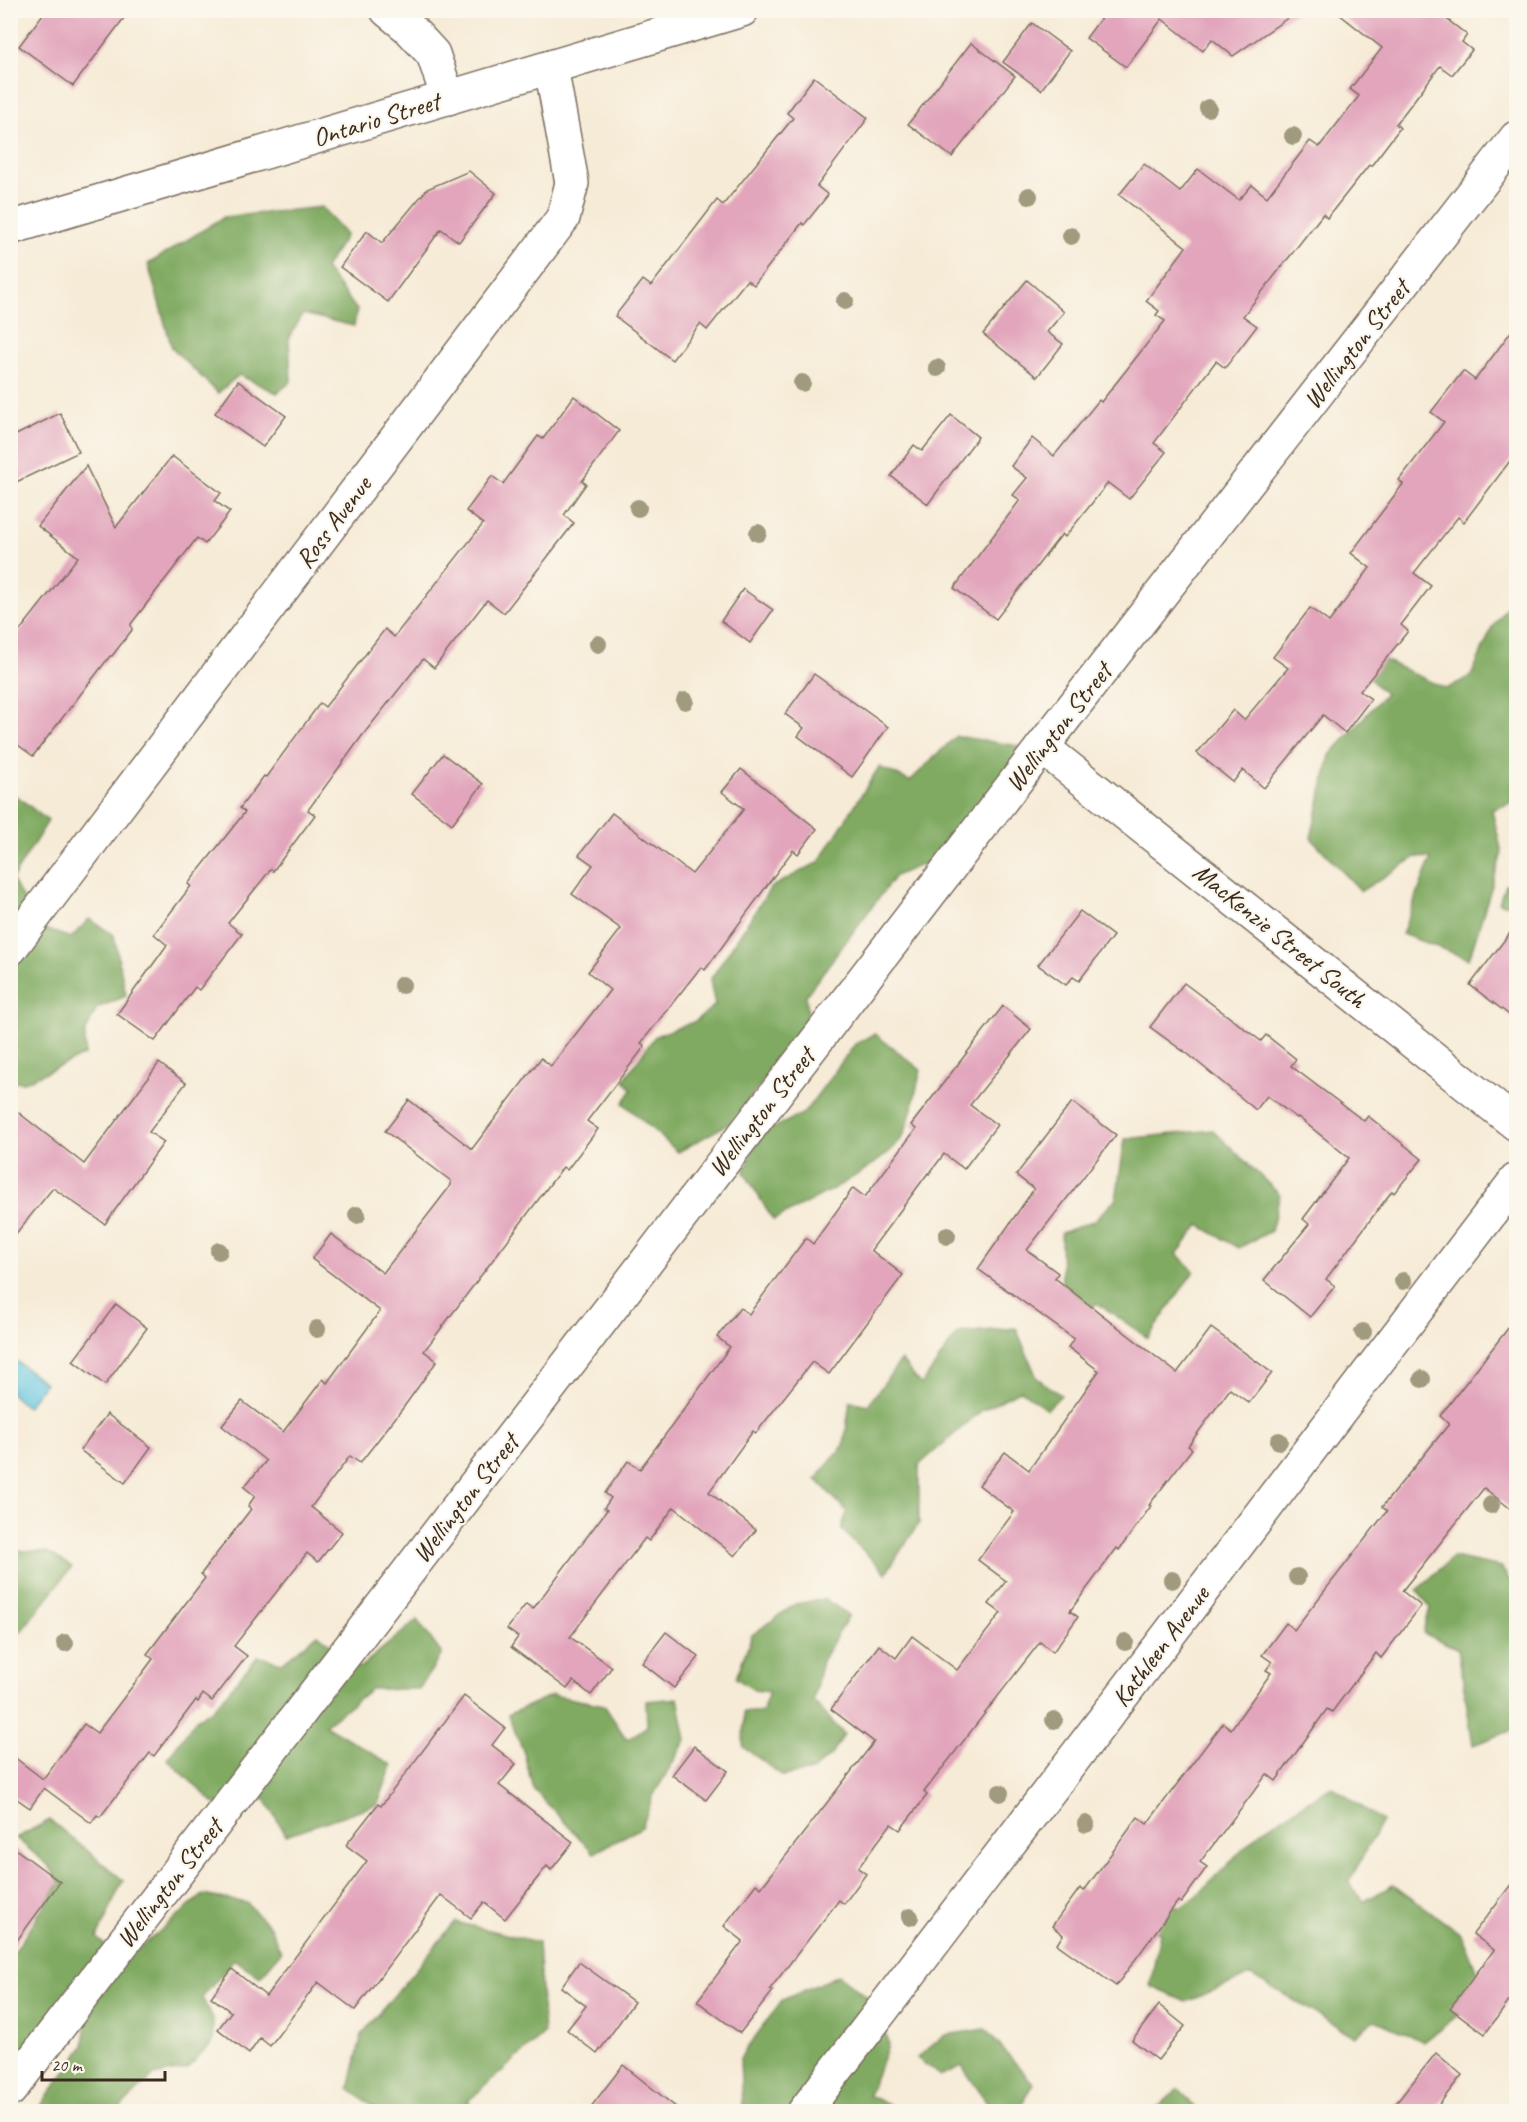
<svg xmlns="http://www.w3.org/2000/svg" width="1527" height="2122" viewBox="0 0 1527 2122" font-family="Caveat,sans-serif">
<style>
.forest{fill:#80aa62;stroke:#5e6a40;stroke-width:1.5}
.water{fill:#62c6e0;stroke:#4e787f;stroke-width:1.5}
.building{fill:#e2a5bc}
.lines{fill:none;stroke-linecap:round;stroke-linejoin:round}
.minor-casing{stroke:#7c6e5f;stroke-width:36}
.tertiary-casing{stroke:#7c6e5f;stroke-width:36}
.secondary-casing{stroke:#7c6e5f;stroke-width:36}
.minor{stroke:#fff;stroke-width:33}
.tertiary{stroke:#fff;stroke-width:33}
.secondary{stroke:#fff;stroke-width:33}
.tree{fill:#a09a7e}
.labels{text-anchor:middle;stroke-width:4.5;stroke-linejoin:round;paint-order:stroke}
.street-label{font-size:26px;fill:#3b2a1e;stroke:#fbf7ec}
</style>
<rect width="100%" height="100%" fill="#fbf7ec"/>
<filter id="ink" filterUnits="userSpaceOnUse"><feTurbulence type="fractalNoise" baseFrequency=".0167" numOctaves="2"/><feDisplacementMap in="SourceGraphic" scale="12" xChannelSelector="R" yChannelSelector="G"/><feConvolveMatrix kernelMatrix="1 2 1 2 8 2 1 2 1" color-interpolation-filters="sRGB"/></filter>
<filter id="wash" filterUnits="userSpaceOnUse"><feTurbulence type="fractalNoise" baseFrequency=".008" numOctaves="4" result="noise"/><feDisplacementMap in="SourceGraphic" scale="24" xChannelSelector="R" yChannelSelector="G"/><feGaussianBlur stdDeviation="1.35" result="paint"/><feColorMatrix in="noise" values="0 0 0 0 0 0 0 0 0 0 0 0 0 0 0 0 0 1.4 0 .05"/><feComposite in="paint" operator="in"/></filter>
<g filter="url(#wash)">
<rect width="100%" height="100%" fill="#f6ebd7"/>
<g class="forest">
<polygon points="322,207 346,235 325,268 357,310 354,326 303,314 289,338 291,382 277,393 239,375 218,393 172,348 148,264 224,217"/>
<polygon points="1516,593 1516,801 1492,810 1502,853 1469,959 1402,934 1431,858 1416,857 1361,891 1311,838 1330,755 1385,694 1367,676 1380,658 1446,689 1471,676 1492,628"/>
<polygon points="956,736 1020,746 1012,767 935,859 895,876 806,995 809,1024 730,1123 678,1152 623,1103 632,1090 624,1080 655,1036 696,1021 715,1005 710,980 771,887 819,862 879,767 910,781"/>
<polygon points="17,796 48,821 12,879 29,910 11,933 10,805"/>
<polygon points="1505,885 1516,886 1516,906 1499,903"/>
<polygon points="89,919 114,935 126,996 97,1008 85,1033 85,1055 24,1082 11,1081 11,1003 15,1001 11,991 10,939 24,922 71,938"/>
<path d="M875,1034L921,1070C916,1088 911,1120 903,1136C890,1163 801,1206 773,1220L744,1172L759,1135L804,1113L855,1044Z"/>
<polygon points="1213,1130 1280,1195 1271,1231 1239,1248 1199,1225 1177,1254 1194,1271 1148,1338 1097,1303 1084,1317 1062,1295 1061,1233 1095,1220 1116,1199 1125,1139"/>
<polygon points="1016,1328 1037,1378 1061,1395 1047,1409 1021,1390 981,1411 919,1465 919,1523 886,1573 841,1529 847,1512 816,1479 844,1445 850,1401 868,1405 901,1360 921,1385 958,1333"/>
<polygon points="11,1550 48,1552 72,1567 11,1644"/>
<polygon points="1453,1557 1501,1567 1516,1590 1516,1729 1473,1745 1458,1649 1423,1633 1430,1608 1417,1590"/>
<polygon points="824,1599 849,1615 822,1661 813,1701 844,1734 833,1753 812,1771 783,1776 743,1747 744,1712 762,1712 769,1692 754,1690 736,1678 752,1635 795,1604"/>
<polygon points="417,1620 442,1654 419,1689 371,1689 325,1725 392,1765 378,1804 286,1835 265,1799 215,1804 167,1759 196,1719 212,1710 258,1656 282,1663 318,1634 359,1668"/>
<polygon points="552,1695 604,1705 627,1740 647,1726 646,1701 678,1698 686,1740 653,1796 642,1827 594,1853 533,1789 524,1753 508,1715"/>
<polygon points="1332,1786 1382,1821 1349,1882 1363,1902 1393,1885 1461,1934 1486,1993 1424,2042 1375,2020 1354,2036 1251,1975 1186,2002 1150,1986 1160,1933 1145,1923 1163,1901 1180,1908 1201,1892 1262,1830"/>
<polygon points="50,1820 123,1880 97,1938 123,1962 203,1895 247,1903 270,1927 281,1952 260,1977 234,1959 202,1998 213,2018 213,2042 187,2069 153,2076 117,2111 37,2111 84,2046 86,2018 11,2066 11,1957 60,1882 49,1866 16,1838"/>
<polygon points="455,1922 538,1942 544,2034 468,2101 478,2111 378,2111 349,2088 362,2034"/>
<polygon points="838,1975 881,2007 888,2046 868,2095 901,2111 751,2111 742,2107 740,2058 782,2000"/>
<polygon points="985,2029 1033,2083 1018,2111 993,2111 962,2066 940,2076 917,2058 945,2035"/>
<polygon points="1179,2088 1197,2111 1154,2111"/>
</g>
<polygon class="water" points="11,1357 45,1383 27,1407 11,1394"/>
<g id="blocks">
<g class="building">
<polygon points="46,10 130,10 73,86 19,46"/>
<polygon points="1107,10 1299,10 1233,56 1212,39 1203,51 1162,19 1126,67 1086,38"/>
<polygon points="1334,10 1435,10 1467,35 1462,42 1472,50 1452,75 1440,66 1396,124 1400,128 1371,166 1369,165 1327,218 1323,214 1243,316 1257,326 1225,368 1216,361 1154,443 1166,452 1129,499 1108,483 1065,537 1062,534 996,619 954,588 1020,500 1013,495 1027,478 1011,466 1032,438 1054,456 1099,400 1101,402 1165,321 1156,315 1159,311 1146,301 1186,247 1119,195 1144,164 1180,192 1198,169 1239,200 1252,185 1267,197 1310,141 1319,147 1359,96 1350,89 1382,48"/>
<polygon points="1032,23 1070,51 1041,90 1003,62"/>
<polygon points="971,43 1015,76 952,157 908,124"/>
<polygon points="814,77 868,118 817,186 828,195 804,225 802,223 754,285 747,280 707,330 700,324 672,360 615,316 643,280 651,286 717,200 723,205 793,118 787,113"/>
<polygon points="469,171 496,193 459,242 441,229 388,302 340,267 367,231 382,243 427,189"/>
<polygon points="1027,280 1064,312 1047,332 1063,344 1037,377 983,334"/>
<polygon points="1516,325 1516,453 1464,522 1458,517 1414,573 1431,586 1401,625 1408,631 1360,691 1371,699 1345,733 1323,715 1264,788 1243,770 1233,782 1197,753 1233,710 1244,720 1288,668 1273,657 1310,608 1329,622 1370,568 1351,553 1403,484 1399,480 1444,422 1431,412 1463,371 1475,380"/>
<polygon points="238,381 286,416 263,447 215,413"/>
<polygon points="574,396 619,431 582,481 586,484 564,515 574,523 504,613 487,600 434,668 423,659 362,736 308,810 315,815 273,871 271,869 228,923 242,934 199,990 195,987 155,1041 117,1014 167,945 154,934 191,886 188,884 245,812 240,808 264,776 266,777 320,703 325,707 385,629 394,637 483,524 466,511 492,476 503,484 538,436 543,439"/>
<polygon points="60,413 79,452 10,485 10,438"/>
<polygon points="951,415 978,437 928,504 891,476 914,445 922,451"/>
<polygon points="172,456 221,493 215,501 230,512 205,544 197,538 131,624 132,630 112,656 110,656 33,756 10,739 10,643 78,557 38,526 86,466 116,527"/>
<polygon points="743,589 773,610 750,643 721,621"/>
<polygon points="814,674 888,727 852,777 798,736 804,728 785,714"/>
<polygon points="443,754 483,784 452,824 412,794"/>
<polygon points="741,769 817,829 798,854 793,850 705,970 701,967 641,1043 645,1046 587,1121 598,1129 567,1170 563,1167 424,1351 437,1361 403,1408 360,1463 350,1456 311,1507 342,1532 318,1562 307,1553 234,1646 247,1656 212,1701 203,1694 198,1702 196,1700 154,1756 150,1753 100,1817 97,1815 91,1823 44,1788 30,1808 10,1794 10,1754 43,1779 84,1724 97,1733 153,1659 147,1654 205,1578 201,1574 251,1509 248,1506 255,1496 244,1487 266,1461 222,1426 242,1401 283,1432 323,1379 327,1383 380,1311 312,1259 331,1234 383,1273 451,1185 451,1181 385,1131 409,1100 472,1149 541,1058 551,1066 610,990 588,972 621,929 572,894 593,865 579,855 612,813 692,874 744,809 722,792"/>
<polygon points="1080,911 1113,936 1079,981 1073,977 1066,985 1038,965"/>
<polygon points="1516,925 1516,1020 1470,985"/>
<polygon points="1184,983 1261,1041 1266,1035 1296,1059 1291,1066 1364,1121 1368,1116 1422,1159 1394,1193 1392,1191 1326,1279 1335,1286 1310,1317 1264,1280 1309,1224 1303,1219 1349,1158 1298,1117 1297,1118 1267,1096 1256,1110 1183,1050 1183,1051 1150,1027"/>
<polygon points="1003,1006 1031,1029 970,1105 997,1125 964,1169 944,1154 929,1174 928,1173 871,1250 903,1275 829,1374 812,1362 756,1433 753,1431 709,1492 756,1530 735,1556 674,1507 649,1541 645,1538 570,1637 612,1667 591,1695 573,1681 567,1689 511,1647 518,1637 507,1629 526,1604 533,1609 607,1510 604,1508 611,1498 605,1493 628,1461 640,1469 730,1347 717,1337 740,1308 749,1314 806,1238 813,1244 853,1188 865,1197 916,1129 911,1125"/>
<polygon points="159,1063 186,1083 149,1132 164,1142 105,1224 53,1188 10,1241 10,1106 84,1164"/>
<polygon points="1072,1102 1116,1135 1027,1250 1058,1273 1055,1278 1177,1373 1211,1328 1272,1373 1249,1403 1230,1389 1188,1446 1192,1449 1149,1505 1151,1506 1119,1550 1117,1548 1070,1611 1078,1617 1053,1652 1040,1642 924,1792 927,1795 900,1830 891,1824 858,1868 866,1874 844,1904 839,1900 770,1989 773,1991 740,2033 697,2001 743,1941 724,1926 756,1884 761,1888 874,1742 831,1709 879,1645 896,1658 912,1636 957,1670 1001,1613 989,1604 1006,1581 978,1560 1014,1512 979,1485 1005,1452 1029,1470 1099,1371 1068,1347 1074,1339 978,1269 1034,1189 1016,1175"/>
<polygon points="116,1304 147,1328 105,1385 73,1361"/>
<polygon points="1516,1318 1516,1513 1484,1488 1402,1591 1421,1606 1381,1658 1376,1653 1332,1712 1327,1709 1276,1781 1267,1774 1200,1862 1207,1867 1181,1903 1178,1901 1116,1986 1057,1944 1063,1935 1052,1926 1080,1888 1084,1891 1138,1817 1147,1824 1223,1723 1231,1729 1271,1673 1266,1670 1272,1662 1262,1655 1286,1623 1294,1630 1387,1511 1382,1507 1449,1424 1440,1416"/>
<polygon points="107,1414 151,1447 125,1483 80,1450"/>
<polygon points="666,1632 699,1657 674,1688 642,1663"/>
<polygon points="464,1696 505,1728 492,1745 516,1764 499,1785 573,1842 551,1870 547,1866 505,1919 484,1902 471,1918 441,1895 355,2010 318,1982 270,2046 260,2038 249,2054 218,2029 231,2012 211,1997 232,1969 266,1996 367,1861 346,1845 378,1804 381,1806"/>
<polygon points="694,1746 728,1771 706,1800 672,1775"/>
<polygon points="10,1845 60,1882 10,1950"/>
<polygon points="1516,1878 1516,1992 1485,2034 1450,2008 1494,1950 1473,1934"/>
<polygon points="579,1962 634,2002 597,2054 567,2030 586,2006 561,1987"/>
<polygon points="1159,2005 1185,2026 1158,2060 1132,2040"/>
<polygon points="1436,2053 1462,2075 1433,2112 1389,2112"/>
<polygon points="623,2065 682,2112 587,2112"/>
</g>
</g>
</g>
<g filter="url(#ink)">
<use href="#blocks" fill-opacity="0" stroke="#7c6e5f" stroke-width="1.5"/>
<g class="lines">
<defs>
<g id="minor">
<polyline points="387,10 409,28 433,54 448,98"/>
<polyline points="1042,747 1516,1124"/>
<polyline points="10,949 563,218 572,183 551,67"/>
<polyline points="804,2112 1516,1180"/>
</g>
<polyline id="tertiary" points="10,228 742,10"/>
<polyline id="secondary" points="10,2090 1042,747 1516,138"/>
</defs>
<use href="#minor" class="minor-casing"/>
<use href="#tertiary" class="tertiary-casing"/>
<use href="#secondary" class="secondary-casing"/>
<use href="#minor" class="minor"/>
<use href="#tertiary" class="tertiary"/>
<use href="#secondary" class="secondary"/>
</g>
<g class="tree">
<circle cx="1208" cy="108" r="9"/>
<circle cx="1293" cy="136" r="9"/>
<circle cx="1029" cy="196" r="9"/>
<circle cx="1071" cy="236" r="9"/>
<circle cx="845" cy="301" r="9"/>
<circle cx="937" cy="368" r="9"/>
<circle cx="802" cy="383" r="9"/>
<circle cx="638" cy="508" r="9"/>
<circle cx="758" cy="533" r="9"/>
<circle cx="598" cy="644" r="9"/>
<circle cx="685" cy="701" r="9"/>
<circle cx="402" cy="985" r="9"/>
<circle cx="357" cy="1215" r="9"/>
<circle cx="947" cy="1236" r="9"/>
<circle cx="219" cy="1251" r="9"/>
<circle cx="1403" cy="1281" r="9"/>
<circle cx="317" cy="1329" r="9"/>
<circle cx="1363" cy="1332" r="9"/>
<circle cx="1422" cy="1379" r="9"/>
<circle cx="1279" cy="1441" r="9"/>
<circle cx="1491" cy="1505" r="9"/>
<circle cx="1297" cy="1577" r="9"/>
<circle cx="1172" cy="1580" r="9"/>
<circle cx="1125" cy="1642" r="9"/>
<circle cx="65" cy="1643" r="9"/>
<circle cx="1054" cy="1720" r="9"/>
<circle cx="1000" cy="1793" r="9"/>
<circle cx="1086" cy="1824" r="9"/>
<circle cx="910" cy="1917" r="9"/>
</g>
</g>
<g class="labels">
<g class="street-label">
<text transform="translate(376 119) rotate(-17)" y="9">Ontario Street</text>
<text transform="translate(1356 344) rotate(-52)" y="9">Wellington Street</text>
<text transform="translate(333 522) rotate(-53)" y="9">Ross Avenue</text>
<text transform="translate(1058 727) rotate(-52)" y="9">Wellington Street</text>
<text transform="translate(1280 935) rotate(39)" y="9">MacKenzie Street South</text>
<text transform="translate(761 1112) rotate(-52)" y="9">Wellington Street</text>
<text transform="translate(465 1498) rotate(-52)" y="9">Wellington Street</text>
<text transform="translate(1160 1646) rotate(-53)" y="9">Kathleen Avenue</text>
<text transform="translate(169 1883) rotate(-52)" y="9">Wellington Street</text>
</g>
</g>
<rect width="1527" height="2122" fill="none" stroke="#fbf7ec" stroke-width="36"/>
<path d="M42 2071v9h123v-9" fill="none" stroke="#3b2a1e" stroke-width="3"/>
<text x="51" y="2071" font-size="18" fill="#3b2a1e" stroke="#fbf7ec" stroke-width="4.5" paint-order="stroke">20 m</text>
</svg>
